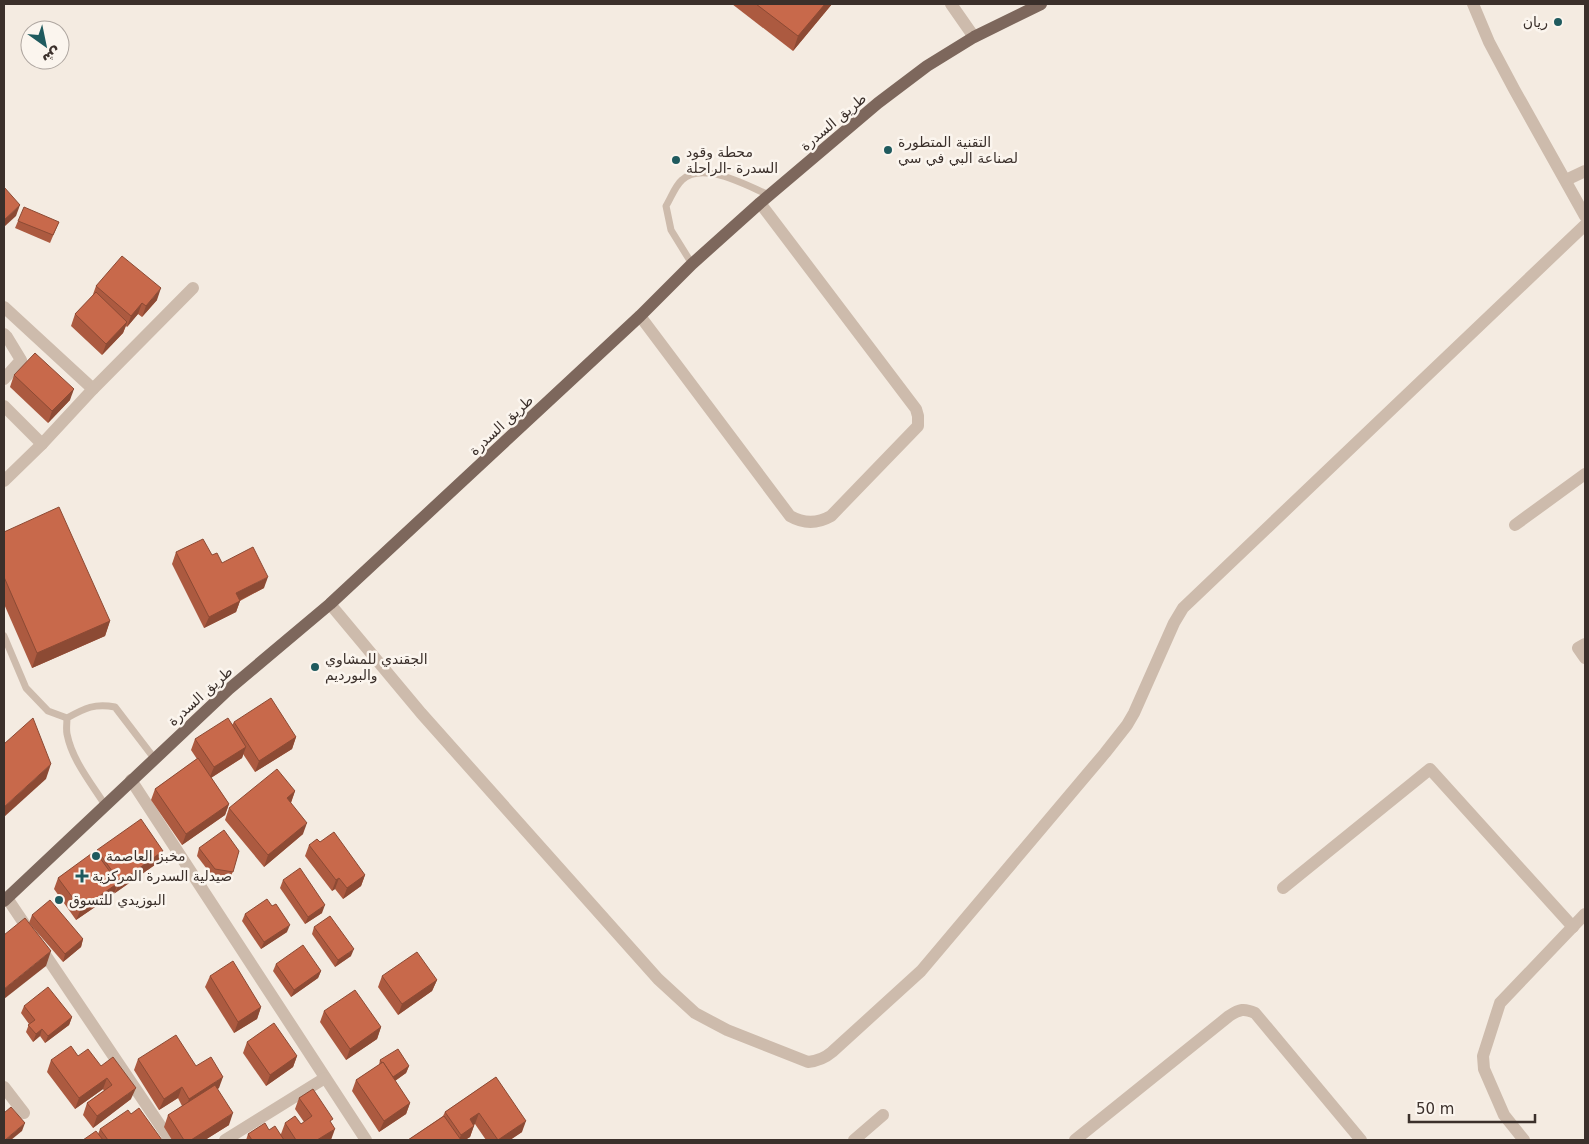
<svg xmlns="http://www.w3.org/2000/svg" width="1589" height="1144" viewBox="0 0 1589 1144" font-family="'DejaVu Sans','Noto Naskh Arabic',sans-serif">
<style>
.lines{fill:none;stroke-linecap:round;stroke-linejoin:round}
.service{stroke:#cdbbac;stroke-width:7}
.minor{stroke:#cdbbac;stroke-width:12}
.primary{stroke:#7d675c;stroke-width:12}
.wall{fill:#ac5a40}
.shaded-wall{fill:#8c4a34}
.building{fill:#c8694b;stroke:#8c4a34}
.poi-dot{fill:#1f5a5e;stroke:#fbf5ee;stroke-width:2}
.labels{text-anchor:middle;stroke-width:5;stroke-linejoin:round;paint-order:stroke}
.poi-label{font-size:14px;fill:#3b302b;stroke:#fbf5ee;text-anchor:start}
.street-label{font-size:14px;fill:#3b302b;stroke:#fbf5ee}
</style>
<rect width="100%" height="100%" fill="#f4ebe1"/>
<g class="lines">
<g class="service">
<path d="M692,264L671,230L666,206C671,198 675,186 682,180C703,160 747,186 769,195"/>
<polyline points="4,636 26,688 48,711 67,718"/>
<path d="M105,805C91,783 72,760 67,734C66,729 67,723 67,718C85,708 95,703 115,707L154,758"/>
</g>
<g class="minor">
<polyline points="951,4 974,37"/>
<polyline points="1473,4 1489,42 1514,89 1585,216"/>
<polyline points="1566,180 1585,171"/>
<polyline points="4,307 93,389"/>
<path d="M640,316L790,516C804,524 817,524 831,516L918,426V416L916,409L760,203"/>
<polyline points="4,334 7,337 21,360 4,379"/>
<polyline points="4,406 42,444"/>
<polyline points="4,481 42,444 93,389 193,288"/>
<polyline points="1515,525 1585,474"/>
<path d="M330,604L421,713L658,979L695,1013L710,1021L727,1030L808,1062C818,1061 825,1058 832,1052L921,971L1105,753L1127,725L1134,713L1174,623L1183,608L1585,225"/>
<polyline points="1585,644 1578,648 1585,658"/>
<polyline points="131,780 366,1140"/>
<polyline points="1283,888 1430,769 1573,927"/>
<polyline points="7,898 170,1140"/>
<polyline points="4,1087 24,1113"/>
<polyline points="225,1140 325,1078"/>
<polyline points="854,1140 883,1115"/>
<path d="M1075,1140L1229,1016C1240,1009 1244,1008 1255,1013L1361,1140"/>
<polyline points="1524,1140 1504,1115 1484,1069 1483,1056 1500,1003 1585,914"/>
</g>
<polyline class="primary" points="4,901 229,689 330,604 640,316 692,264 760,203 878,103 927,66 974,37 1041,4"/>
</g>
<g class="wall">
<polygon points="732,4 832,4 793,51"/>
<polygon points="18,221 59,222 50,243 15,228"/>
<polygon points="96,286 157,300 142,317 138,314 127,327 126,326 123,333 102,355 71,326 75,314 92,297"/>
<polygon points="14,375 70,400 48,423 10,387"/>
<polygon points="4,532 110,621 105,636 32,668 4,604"/>
<polygon points="176,552 212,555 222,563 264,588 240,601 236,612 204,628 172,564"/>
<polygon points="234,722 296,737 292,749 255,772 243,754 242,758 211,778 229,804 225,815 182,845 151,800 155,789 197,759 191,750 195,739 232,725"/>
<polygon points="295,791 291,803 303,834 264,867 225,820 229,808"/>
<polygon points="320,842 365,875 361,886 343,899 335,889 332,891 305,856 309,845"/>
<polygon points="199,848 239,851 230,880 213,877 197,856"/>
<polygon points="97,850 163,851 159,862 115,893 114,891 114,894 76,920 54,889 58,878 96,852"/>
<polygon points="283,880 322,913 305,924 280,888"/>
<polygon points="272,906 287,932 261,949 242,921 245,914"/>
<polygon points="32,915 83,939 81,947 63,962 29,923"/>
<polygon points="314,927 351,956 335,967 312,934"/>
<polygon points="276,964 321,971 318,978 291,997 273,971"/>
<polygon points="210,976 261,1007 257,1019 234,1033 205,987"/>
<polygon points="382,976 437,980 432,991 398,1015 378,987"/>
<polygon points="24,1006 72,1017 69,1025 45,1043 40,1036 33,1042 26,1032 29,1024 21,1013"/>
<polygon points="324,1011 381,1027 377,1039 346,1060 320,1022"/>
<polygon points="247,1042 297,1056 293,1067 266,1086 243,1053"/>
<polygon points="78,1056 101,1066 131,1099 93,1128 83,1115 87,1103 104,1091 103,1089 75,1109 47,1072 51,1060"/>
<polygon points="138,1059 196,1066 219,1088 217,1089 229,1125 205,1140 172,1140 164,1127 168,1115 182,1106 178,1098 159,1110 134,1070"/>
<polygon points="380,1060 409,1066 406,1073 395,1081 410,1103 406,1114 379,1132 352,1091 356,1080 379,1065"/>
<polygon points="496,1077 522,1132 510,1140 486,1140 475,1124 474,1125 470,1137 465,1140 408,1140 443,1116 445,1112"/>
<polygon points="299,1098 331,1123 331,1140 246,1140 248,1134 269,1130 281,1134 285,1123 301,1124 304,1122 295,1109"/>
<polygon points="131,1114 162,1140 83,1140 98,1134 100,1129"/>
</g>
<g class="shaded-wall">
<polygon points="825,4 832,4 793,51 798,36"/>
<polygon points="20,205 16,216 4,227 4,220"/>
<polygon points="161,288 157,300 142,317 146,306"/>
<polygon points="142,303 138,314 127,327 131,316"/>
<polygon points="127,322 123,333 102,355 106,344"/>
<polygon points="74,389 70,400 48,423 52,411"/>
<polygon points="268,577 264,588 232,604 236,593"/>
<polygon points="240,601 236,612 204,628 209,617"/>
<polygon points="110,621 105,636 32,668 37,653"/>
<polygon points="296,737 292,749 255,772 259,761"/>
<polygon points="246,747 242,758 209,779 214,767"/>
<polygon points="51,764 46,779 4,817 4,807"/>
<polygon points="295,791 291,802 283,810 287,798"/>
<polygon points="229,804 225,815 182,845 186,834"/>
<polygon points="307,823 303,834 264,867 268,855"/>
<polygon points="163,851 159,862 115,893 120,882"/>
<polygon points="365,875 361,886 343,899 347,888"/>
<polygon points="339,878 335,889 332,891 336,880"/>
<polygon points="118,883 114,894 76,920 81,909"/>
<polygon points="325,905 322,913 305,924 308,917"/>
<polygon points="290,925 287,932 261,949 264,942"/>
<polygon points="83,939 81,947 63,962 65,954"/>
<polygon points="354,949 351,956 335,967 338,960"/>
<polygon points="51,951 46,966 4,999 4,989"/>
<polygon points="321,971 318,978 291,997 294,990"/>
<polygon points="437,980 432,991 398,1015 402,1004"/>
<polygon points="261,1007 257,1019 234,1033 238,1022"/>
<polygon points="72,1017 69,1025 45,1043 48,1036"/>
<polygon points="381,1027 377,1039 346,1060 350,1049"/>
<polygon points="42,1029 40,1036 33,1042 36,1034"/>
<polygon points="297,1056 293,1067 266,1086 270,1075"/>
<polygon points="409,1066 406,1073 389,1085 392,1077"/>
<polygon points="223,1077 219,1088 185,1110 189,1099"/>
<polygon points="107,1078 103,1089 75,1109 79,1098"/>
<polygon points="182,1087 178,1098 159,1110 164,1099"/>
<polygon points="136,1088 131,1099 93,1128 97,1116"/>
<polygon points="410,1103 406,1114 379,1132 384,1121"/>
<polygon points="233,1113 229,1125 205,1140 191,1140"/>
<polygon points="479,1113 475,1124 466,1130 470,1119"/>
<polygon points="526,1121 522,1132 510,1140 498,1140"/>
<polygon points="25,1123 22,1131 11,1140 5,1140"/>
<polygon points="474,1126 470,1137 465,1140 459,1140 461,1135"/>
<polygon points="335,1129 331,1140 317,1140"/>
</g>
<g class="building">
<polygon points="756,4 825,4 798,36"/>
<polygon points="4,187 20,205 4,220"/>
<polygon points="24,207 59,222 53,235 18,221"/>
<polygon points="122,256 161,288 146,306 142,303 131,316 96,286"/>
<polygon points="96,292 127,322 106,344 75,314"/>
<polygon points="35,353 74,389 52,411 14,375"/>
<polygon points="59,507 110,621 37,653 4,577 4,532"/>
<polygon points="203,539 212,555 217,553 222,563 253,547 268,577 236,593 240,601 209,617 176,552"/>
<polygon points="271,698 296,737 259,761 234,722"/>
<polygon points="33,718 51,764 4,807 4,744"/>
<polygon points="228,718 246,747 214,767 195,739"/>
<polygon points="198,758 229,804 186,834 155,789"/>
<polygon points="277,769 295,791 287,798 307,823 268,855 229,808"/>
<polygon points="141,819 163,851 120,882 97,850"/>
<polygon points="224,830 239,851 233,872 215,869 199,848"/>
<polygon points="334,832 365,875 347,888 339,878 336,880 309,845 317,839 320,842"/>
<polygon points="95,851 118,883 81,909 58,878"/>
<polygon points="300,868 325,905 308,917 283,880"/>
<polygon points="267,899 272,906 276,904 290,925 264,942 245,914"/>
<polygon points="50,900 83,939 65,954 32,915"/>
<polygon points="330,916 354,949 338,960 314,927"/>
<polygon points="25,918 51,951 4,989 4,935"/>
<polygon points="303,945 321,971 294,990 276,964"/>
<polygon points="417,952 437,980 402,1004 382,976"/>
<polygon points="233,961 261,1007 238,1022 210,976"/>
<polygon points="48,987 72,1017 48,1036 42,1029 36,1034 28,1025 35,1020 24,1006"/>
<polygon points="355,990 381,1027 350,1049 324,1011"/>
<polygon points="274,1023 297,1056 270,1075 247,1042"/>
<polygon points="176,1035 196,1066 211,1057 223,1077 189,1099 182,1087 164,1099 138,1059"/>
<polygon points="71,1046 78,1056 88,1049 101,1066 113,1057 136,1088 97,1116 87,1103 112,1085 107,1078 79,1098 51,1060"/>
<polygon points="398,1049 409,1066 393,1077 383,1062 382,1063 380,1060"/>
<polygon points="383,1062 410,1103 384,1121 356,1080"/>
<polygon points="496,1077 526,1121 498,1140 479,1113 470,1119 474,1126 461,1135 445,1112"/>
<polygon points="215,1085 233,1113 191,1140 184,1140 168,1115"/>
<polygon points="313,1089 333,1119 330,1121 335,1129 317,1140 296,1140 285,1123 295,1116 301,1124 312,1116 299,1098"/>
<polygon points="11,1107 25,1123 5,1140 4,1140 4,1113"/>
<polygon points="139,1108 162,1140 108,1140 100,1129 128,1110 131,1114"/>
<polygon points="444,1116 461,1140 408,1140"/>
<polygon points="265,1123 269,1130 275,1126 284,1140 252,1140 248,1134"/>
<polygon points="96,1131 103,1140 83,1140"/>
</g>
<g class="poi-dot">
<circle cx="1558" cy="22" r="5"/>
<circle cx="888" cy="150" r="5"/>
<circle cx="676" cy="160" r="5"/>
<circle cx="315" cy="667" r="5"/>
<circle cx="96" cy="856" r="5"/>
<path d="M79.5 868.5h5v5h5v5h-5v5h-5v-5h-5v-5h5z"/>
<circle cx="59" cy="900" r="5"/>
</g>
<g class="labels">
<g class="poi-label">
<text x="1548" y="27" text-anchor="end">ريان</text>
<text x="898" y="147">التقنية المتطورة<tspan x="898" dy="16">لصناعة البي في سي</tspan></text>
<text x="686" y="157">محطة وقود<tspan x="686" dy="16">السدرة -الراحلة</tspan></text>
<text x="325" y="664">الجقندي للمشاوي<tspan x="325" dy="16">والبورديم</tspan></text>
<text x="106" y="861">مخبز العاصمة</text>
<text x="92" y="881">صيدلية السدرة المركزية</text>
<text x="69" y="905">البوزيدي للتسوق</text>
</g>
<g class="street-label">
<text transform="translate(833 122) rotate(-40)" y="5">طريق السدرة</text>
<text transform="translate(501 425) rotate(-43)" y="5">طريق السدرة</text>
<text transform="translate(200 696) rotate(-42)" y="5">طريق السدرة</text>
</g>
</g>
<rect width="1589" height="1144" fill="none" stroke="#3b302b" stroke-width="10"/>
<g transform="translate(45 45) rotate(147)"><circle r="24" fill="#fbf5ee" stroke="#aea6a0"/>
<path d="M0-4L9 19L0 12L-9 19Z" fill="#1f5a5e"/>
<text y="-8" font-size="14" font-weight="bold" text-anchor="middle" fill="#3b302b">ش</text>
</g>
<path d="M1409 1114v8h126v-8" fill="none" stroke="#3b302b" stroke-width="2.5"/>
<text x="1416" y="1114" font-size="15" fill="#3b302b" stroke="#fbf5ee" stroke-width="4" paint-order="stroke">50 m</text>
</svg>
